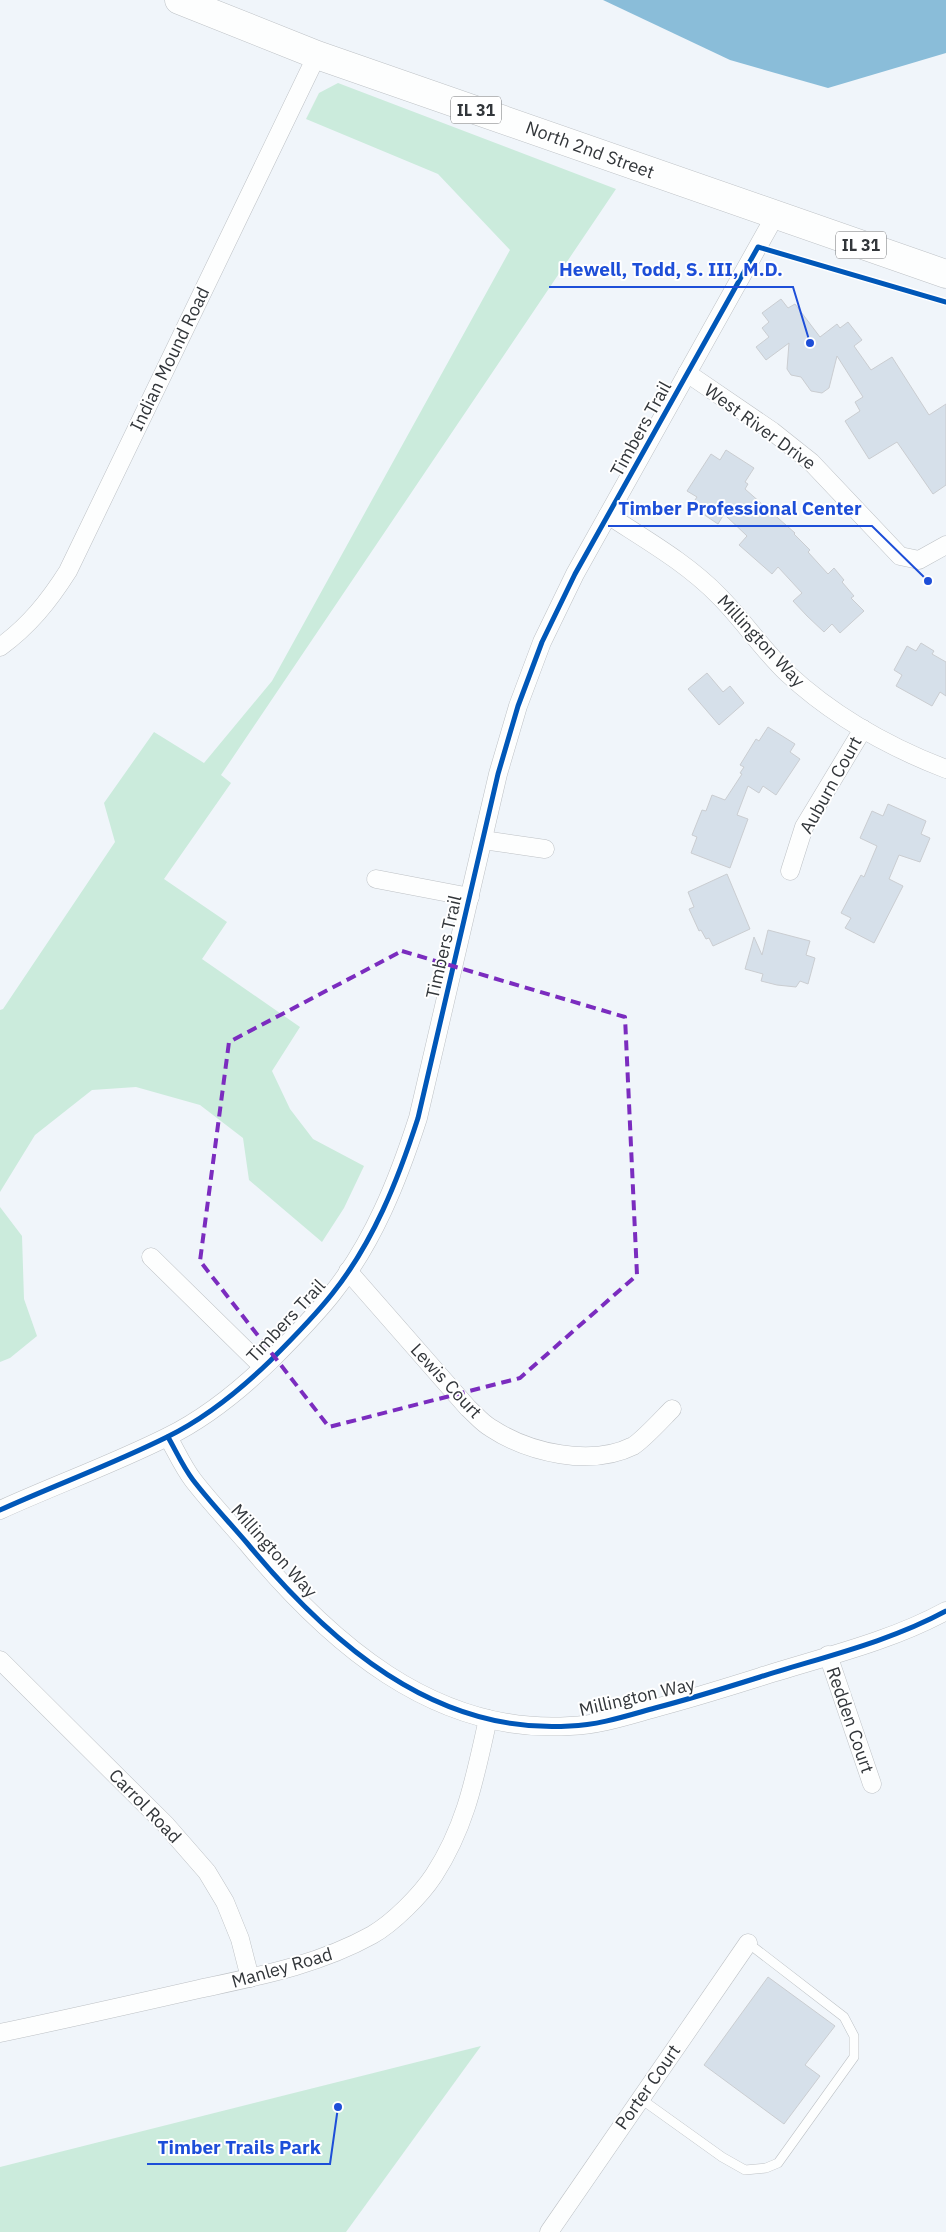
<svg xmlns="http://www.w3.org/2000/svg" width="946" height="2232" viewBox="0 0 946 2232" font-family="'IBM Plex Sans',sans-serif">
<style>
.green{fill:#cbebdc}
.water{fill:#8abdd9}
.building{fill:#d6e0ea;stroke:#cacdd1}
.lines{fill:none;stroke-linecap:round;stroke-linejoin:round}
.service-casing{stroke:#bdc1c5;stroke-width:10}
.minor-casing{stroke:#bdc1c5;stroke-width:19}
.primary-casing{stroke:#bdc1c5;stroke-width:29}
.service{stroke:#fdfefe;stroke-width:9}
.minor{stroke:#fdfefe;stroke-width:18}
.primary{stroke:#fdfefe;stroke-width:28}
.cycleway-casing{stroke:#fff;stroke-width:8}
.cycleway{stroke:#0057b8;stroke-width:5}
.marked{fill:none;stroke:#7b2cbf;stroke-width:4;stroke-dasharray:10 6;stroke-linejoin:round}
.labels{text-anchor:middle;stroke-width:4;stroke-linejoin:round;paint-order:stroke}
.shield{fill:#fff;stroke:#707275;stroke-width:1}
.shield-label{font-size:16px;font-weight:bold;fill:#32363a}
.street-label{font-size:18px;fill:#32363a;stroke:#fff}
.leader{fill:none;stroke:#1d4ed8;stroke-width:2}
.callout-dot{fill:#1d4ed8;stroke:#fff;stroke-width:2}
.callout-label{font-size:19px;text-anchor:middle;font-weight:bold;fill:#1d4ed8;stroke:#fff;stroke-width:4;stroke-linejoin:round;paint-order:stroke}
</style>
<rect width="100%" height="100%" fill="#f0f5fa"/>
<g class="green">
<polygon points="338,83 616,189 221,775 231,783 164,879 227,922 202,959 300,1027 272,1071 290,1109 313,1139 364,1166 344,1208 322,1242 249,1180 243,1138 200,1105 136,1087 92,1090 35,1135 0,1192 0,1010 3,1009 115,842 104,803 154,732 204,763 272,681 510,250 438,174 306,119 319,93"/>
<polygon points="0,1207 22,1236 24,1299 37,1336 10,1358 0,1362"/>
<polygon points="481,2046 346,2232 0,2232 0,2167"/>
</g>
<polygon class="water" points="603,0 946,0 946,53 828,88 730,60"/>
<g class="building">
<polygon points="781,299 788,308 795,304 820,337 837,324 840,328 848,322 862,340 854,346 871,370 892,357 929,415 946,404 946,485 933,494 897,442 869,459 845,421 860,411 855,402 863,397 837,356 829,388 822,393 811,391 801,377 791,375 787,369 789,343 766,360 756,347 769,337 762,328 769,322 762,313"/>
<polygon points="726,450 754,468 745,482 748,484 745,489 795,533 794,534 810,550 808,552 828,574 834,568 844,580 842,582 854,596 851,598 864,611 840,633 832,624 824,632 807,616 793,601 802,593 778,567 772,574 739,545 747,536 724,514 718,524 691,506 697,497 687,491 711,454 720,460"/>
<polygon points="921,643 934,651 932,654 946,662 946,696 940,692 932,706 896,686 902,675 894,670 907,646 916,651"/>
<polygon points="707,673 723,692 730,686 744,703 719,725 688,689"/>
<polygon points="768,727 795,744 790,752 800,759 776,795 763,786 759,793 748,786 737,815 748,819 730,868 691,853 697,837 692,835 702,810 706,811 712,795 725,800 742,774 740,773 744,767 740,765 756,739 759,741"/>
<polygon points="888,804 926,821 921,834 930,838 920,862 899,855 889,879 903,886 874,943 845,928 851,918 841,913 861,875 864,877 877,846 860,838 872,811 883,816"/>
<polygon points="727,874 750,929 713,946 709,938 706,939 701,930 699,931 689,909 694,907 688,892"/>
<polygon points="768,930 810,941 806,955 815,958 808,984 800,981 796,987 777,985 761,981 763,974 745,969 754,937 762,955"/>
<polygon points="768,1977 835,2026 805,2065 820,2076 784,2124 704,2065"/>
</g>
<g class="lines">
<defs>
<polyline id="service" points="641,2099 722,2157 745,2170 766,2168 778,2163 854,2057 854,2036 844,2017 748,1943"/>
<g id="minor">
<polyline points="687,373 772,431 811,462 900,556 919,560 946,545"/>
<path d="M608,515C646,540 687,563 719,596C743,620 762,649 787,673C832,715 889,747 946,769"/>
<path d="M0,647C29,626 49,601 68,571L317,55"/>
<polyline points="483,840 545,849"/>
<polyline points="790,871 804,827 863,729"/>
<polyline points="376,879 470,897"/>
<polyline points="151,1257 263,1367"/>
<path d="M348,1271L468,1408C475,1414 482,1423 491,1428C529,1453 591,1467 633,1446C643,1440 663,1418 672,1409"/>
<path d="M168,1437C176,1451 183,1467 193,1480C210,1502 229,1522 247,1543C328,1641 433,1735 570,1726C599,1725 626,1716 655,1708C690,1699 725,1688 760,1677C823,1657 889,1642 946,1611"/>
<path d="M0,1510C55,1485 113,1464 167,1437C206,1418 239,1391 270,1361C292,1339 313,1318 332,1294C373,1243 398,1180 418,1118L498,774L518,706L542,642L575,574L775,216"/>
<polyline points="828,1655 872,1784"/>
<polyline points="0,1660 166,1825 207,1872 225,1902 240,1939 250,1978"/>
<path d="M0,2033C67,2019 133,2004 199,1989C259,1976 318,1965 372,1935C393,1923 421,1895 434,1875C467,1824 475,1776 488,1719"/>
<polyline points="549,2232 748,1943"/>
</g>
<polyline id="primary" points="179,0 317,55 946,274"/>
</defs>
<use href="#service" class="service-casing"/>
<use href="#minor" class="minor-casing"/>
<use href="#primary" class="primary-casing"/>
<use href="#service" class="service"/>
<use href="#minor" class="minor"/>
<use href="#primary" class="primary"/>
<defs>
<g id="cycleway">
<path d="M168,1437C176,1451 183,1467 193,1480C210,1502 229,1522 247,1543C328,1641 433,1735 570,1726C599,1725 626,1716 655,1708C690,1699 725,1688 760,1677C823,1657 889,1642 946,1611"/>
<path d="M0,1510C55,1485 113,1464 167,1437C206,1418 239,1391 270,1361C292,1339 313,1318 332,1294C373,1243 398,1180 418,1118L498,774L518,706L542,642L575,574L758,247L946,302"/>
</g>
</defs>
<use href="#cycleway" class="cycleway-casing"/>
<use href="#cycleway" class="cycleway"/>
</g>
<path class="marked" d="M402,951L625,1017L637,1275L520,1378L329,1427L200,1261L229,1042Z"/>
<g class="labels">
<g class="shield">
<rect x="451" y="96.5" width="50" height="27" rx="4"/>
<rect x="836" y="231.5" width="50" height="27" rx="4"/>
</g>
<g class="shield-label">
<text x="476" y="116">IL 31</text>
<text x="861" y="251">IL 31</text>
</g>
<g class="street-label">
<text transform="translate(590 150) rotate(20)" y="6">North 2nd Street</text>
<text transform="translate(170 359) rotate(-64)" y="6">Indian Mound Road</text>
<text transform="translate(760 427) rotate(36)" y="6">West River Drive</text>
<text transform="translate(641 429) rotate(-61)" y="6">Timbers Trail</text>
<text transform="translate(761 641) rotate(47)" y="6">Millington Way</text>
<text transform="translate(831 785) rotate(-61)" y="6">Auburn Court</text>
<text transform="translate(444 947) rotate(-77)" y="6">Timbers Trail</text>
<text transform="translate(286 1321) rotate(-47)" y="6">Timbers Trail</text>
<text transform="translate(446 1381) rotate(47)" y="6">Lewis Court</text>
<text transform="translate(274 1551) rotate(48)" y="6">Millington Way</text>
<text transform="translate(637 1697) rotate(-13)" y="6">Millington Way</text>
<text transform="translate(850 1720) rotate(71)" y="6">Redden Court</text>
<text transform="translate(145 1806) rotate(46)" y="6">Carrol Road</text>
<text transform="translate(282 1968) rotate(-16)" y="6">Manley Road</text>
<text transform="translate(648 2087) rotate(-55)" y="6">Porter Court</text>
</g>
</g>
<path class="leader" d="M810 343L793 287H549M928 581L872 526H608M338 2107L330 2164H147"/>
<g class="callout-dot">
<circle cx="810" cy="343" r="5"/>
<circle cx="928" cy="581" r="5"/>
<circle cx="338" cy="2107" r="5"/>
</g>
<g class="callout-label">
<text x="671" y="276">Hewell, Todd, S. III, M.D.</text>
<text x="740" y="515">Timber Professional Center</text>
<text x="239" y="2154">Timber Trails Park</text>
</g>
</svg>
